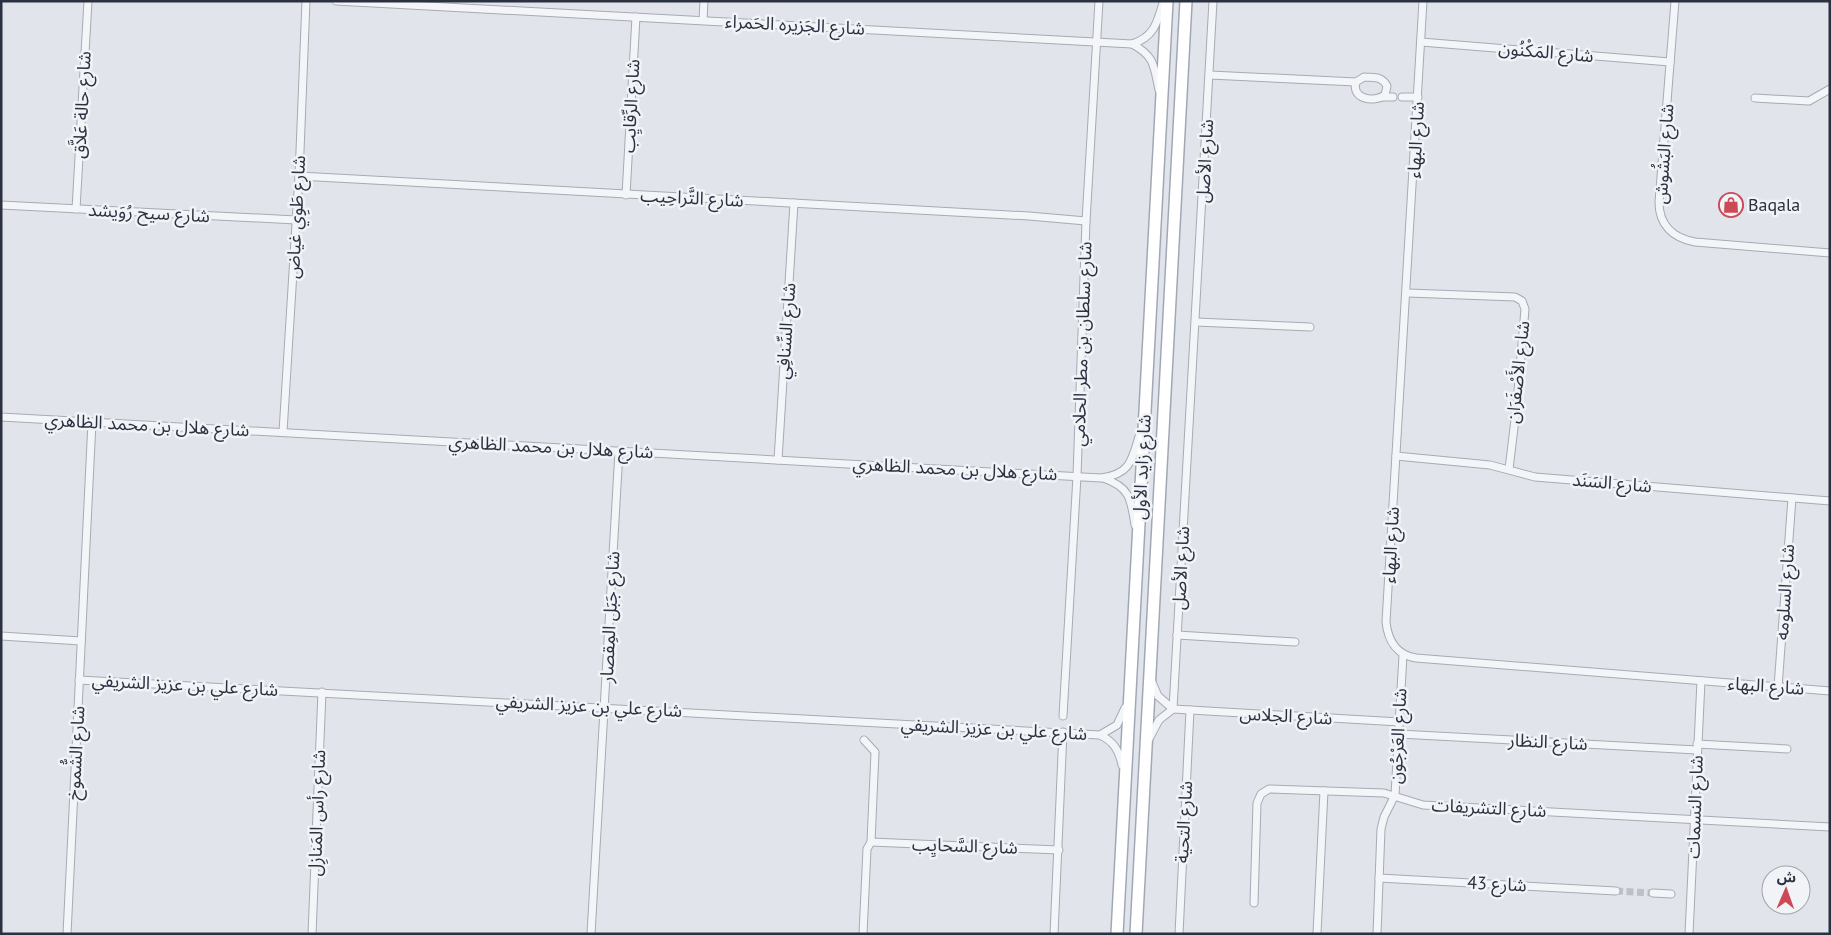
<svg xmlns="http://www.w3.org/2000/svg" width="1831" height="935" viewBox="0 0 1831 935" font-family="'PT Sans','Noto Sans Arabic',sans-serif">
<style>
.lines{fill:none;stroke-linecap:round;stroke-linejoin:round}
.minor-tunnel{stroke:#bcc0c8;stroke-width:7;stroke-dasharray:7 3.5;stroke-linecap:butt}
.minor-casing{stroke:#a6abb4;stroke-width:9}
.primary-casing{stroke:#a1a8b5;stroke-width:14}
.minor{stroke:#f4f5f8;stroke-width:7}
.primary{stroke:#fff;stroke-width:11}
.labels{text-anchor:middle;stroke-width:5;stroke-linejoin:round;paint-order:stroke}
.street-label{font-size:18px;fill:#2a3141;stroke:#f1f3f7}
.poi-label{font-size:18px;fill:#2a3141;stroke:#f1f3f7;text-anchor:start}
</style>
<rect width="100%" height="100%" fill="#e1e4ea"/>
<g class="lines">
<polyline class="minor-tunnel" points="1616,891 1653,893"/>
<defs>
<g id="minor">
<path d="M336,1L1132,44C1154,37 1157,23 1163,3"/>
<path d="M1423,1L1386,622C1388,641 1397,655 1416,658L1830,691"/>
<path d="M1675,1L1659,202C1659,225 1673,238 1695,242L1830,253"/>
<polyline points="703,20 704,1"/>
<polyline points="1421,42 1670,62"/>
<path d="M1132,44C1155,56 1154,67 1159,90"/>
<polyline points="1210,75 1356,82"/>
<path d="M1364,77C1374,78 1382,76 1387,86L1385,95C1374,103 1351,99 1356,82Z"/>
<polyline points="1382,97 1393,97"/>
<polyline points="1402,97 1418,97"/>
<polyline points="1755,98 1809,101 1830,89"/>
<polyline points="299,176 1029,216 1086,221"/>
<polyline points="626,195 636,17"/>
<polyline points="1,205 296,220"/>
<polyline points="76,209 88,1"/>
<polyline points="1408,293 1515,297 1522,301 1525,309 1517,403 1509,469"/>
<polyline points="1196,322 1310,327"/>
<path d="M1,417L1101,478C1131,474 1132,460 1140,433"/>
<polyline points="283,432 299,176 306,1"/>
<polyline points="1396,456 1490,465 1535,477 1830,501"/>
<polyline points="778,460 794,203"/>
<path d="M1103,478C1130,487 1131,499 1135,525"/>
<polyline points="1177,635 1295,642"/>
<polyline points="1,636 81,641"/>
<path d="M79,680L1100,735C1113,741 1119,750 1122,765"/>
<polyline points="1152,682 1158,696 1173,709 1400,722"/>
<polyline points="1778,687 1792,498"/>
<polyline points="1173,709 1213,1"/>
<polyline points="1063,716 1077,476 1086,221 1099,1"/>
<polyline points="1399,734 1697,750"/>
<polyline points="1100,735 1117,725 1125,708"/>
<polyline points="1149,739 1159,720 1173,709"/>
<polyline points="1697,744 1787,749"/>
<polyline points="871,842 1059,850"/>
<polyline points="1379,878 1616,891"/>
<polyline points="1653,893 1671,894"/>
<polyline points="1254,903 1257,803 1261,794 1269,789 1384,793 1423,805 1830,827"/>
<polyline points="1317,933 1324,791"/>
<polyline points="67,934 92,422"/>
<polyline points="312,934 322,692"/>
<polyline points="591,934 619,451"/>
<polyline points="863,934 867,849 871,842 875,752 864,740"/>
<polyline points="1054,934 1063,732"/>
<polyline points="1179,934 1190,710"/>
<polyline points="1377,934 1381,829 1384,817 1395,795 1403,655"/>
<polyline points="1689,934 1701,681"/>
</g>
<g id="primary">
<polyline points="1117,934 1167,1"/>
<polyline points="1136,934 1186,1"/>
</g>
</defs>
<use href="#minor" class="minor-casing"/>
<use href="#primary" class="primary-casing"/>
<use href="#minor" class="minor"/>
<use href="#primary" class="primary"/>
</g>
<defs>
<symbol id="shop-ring" viewBox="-11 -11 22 22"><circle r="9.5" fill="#f1f3f7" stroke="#cb4a56" stroke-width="1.5"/><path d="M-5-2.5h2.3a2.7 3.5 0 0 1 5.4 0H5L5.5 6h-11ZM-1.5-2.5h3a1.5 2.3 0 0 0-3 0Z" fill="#cb4a56"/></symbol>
</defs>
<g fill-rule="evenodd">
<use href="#shop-ring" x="1717" y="191" width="28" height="28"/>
</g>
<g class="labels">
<g class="street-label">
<text transform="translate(795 25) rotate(3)" y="6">شارع الجَزيره الحَمراء</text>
<text transform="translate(1546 52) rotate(5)" y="6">شارع المَكْنُون</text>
<text transform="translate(82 105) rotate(-87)" y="6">شارع حالة عَلاَّق</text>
<text transform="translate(631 106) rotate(-87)" y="6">شارع الرِّقايِب</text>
<text transform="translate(1416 140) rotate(-87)" y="6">شارع البهاء</text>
<text transform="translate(1664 154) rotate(-86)" y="6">شارع البَشُوش</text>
<text transform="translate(1205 161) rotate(-87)" y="6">شارع الأصل</text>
<text transform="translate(692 198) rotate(3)" y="6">شارع التَّراحِيب</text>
<text transform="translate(149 213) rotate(3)" y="6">شارع سيح رُوَيشد</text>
<text transform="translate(296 217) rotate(-87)" y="6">شارع طَوِي غياض</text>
<text transform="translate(786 331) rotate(-86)" y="6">شارع السِّنافِي</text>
<text transform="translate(1082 344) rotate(-88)" y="6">شارع سلطان بن مطر الحلامي</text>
<text transform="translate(1518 372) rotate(-84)" y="6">شارع الأَصْفَرَان</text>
<text transform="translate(147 425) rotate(3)" y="6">شارع هلال بن محمد الظاهري</text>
<text transform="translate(551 447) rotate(3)" y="6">شارع هلال بن محمد الظاهري</text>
<text transform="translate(1142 467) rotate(-87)" y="6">شارع زايد الأول</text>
<text transform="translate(955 469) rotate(3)" y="6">شارع هلال بن محمد الظاهري</text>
<text transform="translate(1612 483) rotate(5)" y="6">شارع السَنَد</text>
<text transform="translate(1391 545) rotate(-87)" y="6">شارع البهاء</text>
<text transform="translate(1181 568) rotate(-87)" y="6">شارع الأصل</text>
<text transform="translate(1785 592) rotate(-86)" y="6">شارع السلومه</text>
<text transform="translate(610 617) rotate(-87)" y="6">شارع جَبَل المِقصار</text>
<text transform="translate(185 685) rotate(3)" y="6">شارع علي بن عزيز الشريفي</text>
<text transform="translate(1766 686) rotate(4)" y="6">شارع البهاء</text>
<text transform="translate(589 706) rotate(3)" y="6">شارع علي بن عزيز الشريفي</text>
<text transform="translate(1286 716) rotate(3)" y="6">شارع الجلاس</text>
<text transform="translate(994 729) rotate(3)" y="6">شارع علي بن عزيز الشريفي</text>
<text transform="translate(1398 736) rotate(-87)" y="6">شارع العَرْجُون</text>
<text transform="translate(1548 742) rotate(3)" y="6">شارع النظار</text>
<text transform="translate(76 753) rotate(-87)" y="6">شارع الشُّموخ</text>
<text transform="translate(1695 807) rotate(-88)" y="6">شارع النسمات</text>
<text transform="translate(1489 808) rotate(3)" y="6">شارع التشريفات</text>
<text transform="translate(317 813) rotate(-88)" y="6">شارع رأس المَنازِل</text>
<text transform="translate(1184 822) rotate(-87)" y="6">شارع التحية</text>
<text transform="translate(965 846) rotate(2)" y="6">شارع السَّحايِب</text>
<text transform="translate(1497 884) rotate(3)" y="6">شارع 43</text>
</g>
<g class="poi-label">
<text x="1748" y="211">Baqala</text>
</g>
</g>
<rect width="1831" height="935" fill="none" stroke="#2a3141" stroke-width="5"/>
<g transform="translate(1786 890) rotate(2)"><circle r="24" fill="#f1f3f7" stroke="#a1a5ae"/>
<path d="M0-4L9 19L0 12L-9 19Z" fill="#cb4a56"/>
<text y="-8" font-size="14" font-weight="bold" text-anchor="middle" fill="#2a3141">ش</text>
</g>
</svg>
